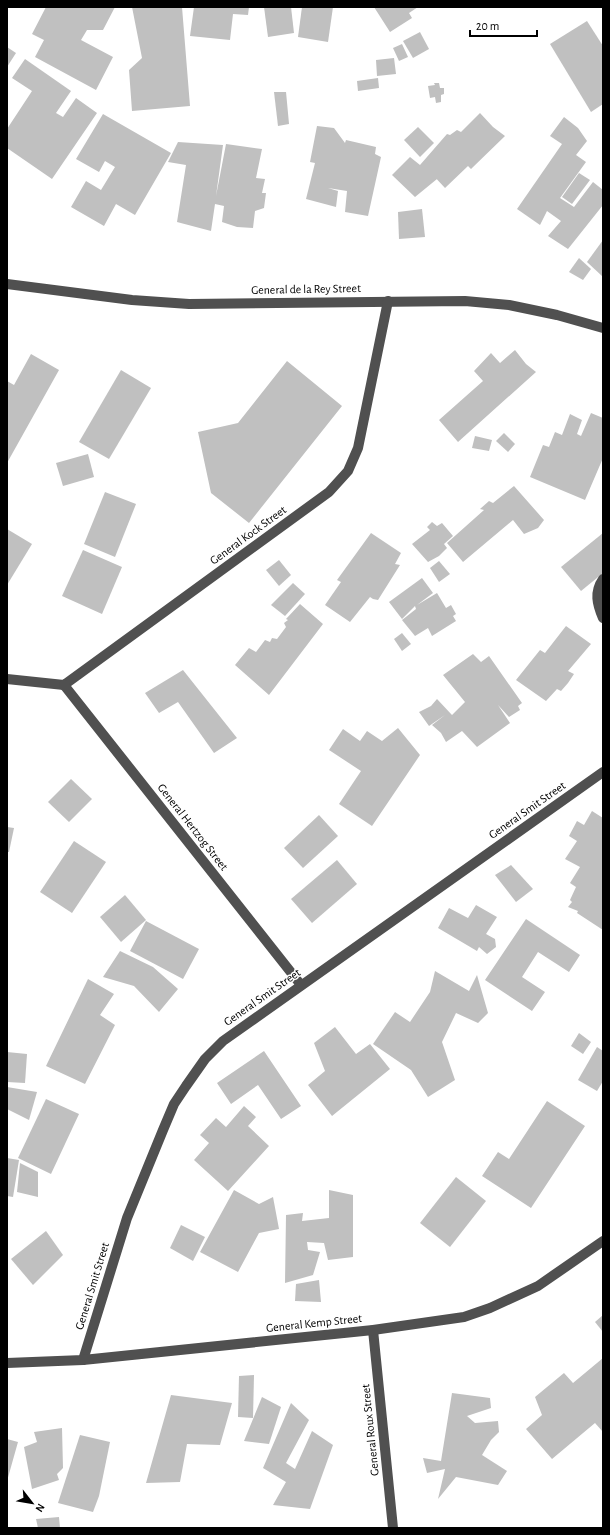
<svg xmlns="http://www.w3.org/2000/svg" width="610" height="1535" viewBox="0 0 610 1535" font-family="'Alegreya Sans',sans-serif">
<style>
.building{fill:#c0c0c0}
.lines{fill:none;stroke-linecap:round;stroke-linejoin:round}
.minor{stroke:#505050;stroke-width:10}
.labels{text-anchor:middle;stroke-width:3;stroke-linejoin:round;paint-order:stroke}
.street-label{font-size:12px;fill:#000;stroke:#fff}
</style>
<rect width="100%" height="100%" fill="#fff"/>
<g class="building">
<polygon points="46,7 115,7 103,30 87,30 81,40 113,57 96,90 35,57 44,40 32,34"/>
<polygon points="132,7 182,7 190,106 132,111 129,70 142,58"/>
<polygon points="194,7 249,7 248,15 233,14 230,40 190,36"/>
<polygon points="264,7 291,7 294,33 268,37"/>
<polygon points="302,7 333,7 328,42 298,37"/>
<polygon points="374,7 418,7 409,13 412,18 390,32"/>
<polygon points="587,21 603,46 603,104 591,112 550,44"/>
<polygon points="420,32 429,49 413,58 403,41"/>
<polygon points="402,44 408,57 399,61 393,48"/>
<polygon points="7,47 16,53 7,67"/>
<polygon points="394,58 396,74 377,76 376,60"/>
<polygon points="25,59 71,91 56,113 63,117 76,98 97,113 52,179 7,148 7,129 32,91 12,78"/>
<polygon points="378,78 379,88 358,91 357,81"/>
<polygon points="434,83 439,83 440,88 444,88 444,94 441,95 441,102 436,103 435,97 430,98 428,86 435,85"/>
<polygon points="274,92 286,92 289,124 278,126"/>
<polygon points="480,113 493,127 505,136 471,169 468,166 445,188 432,174 437,179 415,197 392,175 410,157 420,165 447,134 450,135 457,130 461,132"/>
<polygon points="103,114 171,153 135,215 116,204 104,226 71,207 86,181 101,190 115,167 105,161 99,172 76,159"/>
<polygon points="564,117 578,128 587,141 576,155 586,162 560,198 574,207 593,182 603,190 603,205 568,249 548,236 561,221 547,211 540,225 517,209 562,144 550,136"/>
<polygon points="317,126 334,128 345,143 346,140 376,147 375,154 381,157 368,216 345,212 347,191 328,188 338,191 336,207 306,199 315,163 310,162"/>
<polygon points="418,127 434,143 420,157 404,140"/>
<polygon points="178,142 223,145 216,196 226,144 262,149 256,178 265,179 262,193 266,193 264,208 255,211 253,228 237,227 222,222 224,206 215,204 211,231 177,222 186,165 168,162"/>
<polygon points="579,173 590,180 572,204 562,197"/>
<polygon points="422,209 425,237 399,239 398,212"/>
<polygon points="603,240 603,277 587,262"/>
<polygon points="579,258 591,269 583,280 569,272"/>
<polygon points="515,350 526,364 536,372 458,442 439,420 483,381 474,371 491,353 500,363"/>
<polygon points="31,354 59,370 7,463 7,381 14,385"/>
<polygon points="287,361 342,406 249,523 211,493 198,432 238,423"/>
<polygon points="121,370 151,388 109,459 79,442"/>
<polygon points="591,413 603,418 603,458 585,500 530,477 543,445 549,447 555,432 562,435 570,414 582,420 577,434 581,436"/>
<polygon points="504,433 515,444 508,452 496,441"/>
<polygon points="475,436 492,440 489,451 472,448"/>
<polygon points="88,454 94,477 63,486 56,463"/>
<polygon points="514,486 544,520 538,528 524,534 513,520 463,562 447,543 484,510 480,509 489,501 493,503"/>
<polygon points="105,492 136,504 115,557 84,544"/>
<polygon points="432,522 437,526 442,523 453,536 444,544 447,548 439,556 428,562 412,544 430,530 427,527"/>
<polygon points="7,529 32,544 7,585"/>
<polygon points="371,533 401,553 395,564 400,565 378,600 373,599 370,597 350,622 325,605 341,582 337,580"/>
<polygon points="603,533 603,573 581,591 561,567"/>
<polygon points="83,550 122,567 102,614 62,596"/>
<polygon points="279,560 291,575 279,586 266,570"/>
<polygon points="439,561 450,574 439,582 430,568"/>
<polygon points="422,578 433,593 417,605 437,593 446,608 451,605 456,614 453,616 456,621 432,636 428,628 415,636 402,620 416,609 415,606 402,619 389,602"/>
<polygon points="293,583 305,594 285,616 271,605"/>
<polygon points="300,604 323,624 269,695 235,665 249,648 256,652 265,640 270,642 272,638 277,639 286,627 284,623 288,620 286,619"/>
<polygon points="566,626 591,644 568,671 574,674 568,683 561,691 557,689 546,701 516,680 540,650 545,653"/>
<polygon points="402,633 411,644 402,651 394,639"/>
<polygon points="473,654 481,662 489,656 522,703 518,706 520,710 509,717 498,705 510,723 477,747 462,731 446,742 441,733 432,725 445,715 429,726 419,712 431,706 437,699 452,715 465,702 443,675"/>
<polygon points="183,670 237,738 214,753 178,702 159,713 145,693"/>
<polygon points="398,728 420,755 372,826 339,804 361,771 329,750 343,729 360,741 367,731 382,741"/>
<polygon points="71,779 92,799 69,822 48,802"/>
<polygon points="592,811 603,818 603,930 577,913 578,911 568,907 572,902 570,900 576,887 570,883 580,867 565,859 577,841 569,836 577,821 584,825"/>
<polygon points="319,815 338,836 303,868 284,848"/>
<polygon points="7,827 14,828 9,852 7,852"/>
<polygon points="74,841 106,862 72,913 40,892"/>
<polygon points="337,860 357,884 312,923 291,899"/>
<polygon points="511,865 533,889 516,902 495,875"/>
<polygon points="125,895 146,920 121,942 100,917"/>
<polygon points="476,905 497,917 486,934 495,939 496,947 487,954 479,947 477,951 438,928 449,908 468,918"/>
<polygon points="526,919 580,955 569,972 538,952 522,977 545,992 532,1011 485,980"/>
<polygon points="146,921 199,949 183,979 130,951"/>
<polygon points="120,951 153,967 178,989 159,1012 134,986 103,977"/>
<polygon points="435,971 469,991 477,975 488,1013 478,1023 456,1013 442,1042 455,1080 428,1097 411,1070 373,1044 395,1012 410,1022 430,992"/>
<polygon points="88,979 114,994 100,1015 115,1025 85,1084 46,1066"/>
<polygon points="335,1027 356,1054 370,1044 390,1069 332,1116 308,1085 325,1071 314,1043"/>
<polygon points="579,1033 591,1042 583,1054 571,1046"/>
<polygon points="597,1047 603,1051 603,1081 597,1091 578,1080"/>
<polygon points="264,1051 301,1106 281,1119 258,1085 231,1104 217,1083"/>
<polygon points="7,1052 27,1054 25,1083 7,1082"/>
<polygon points="7,1087 37,1092 29,1120 7,1109"/>
<polygon points="46,1099 79,1114 51,1174 18,1158"/>
<polygon points="547,1101 585,1126 531,1208 482,1176 498,1152 509,1159"/>
<polygon points="244,1106 256,1117 248,1126 269,1146 228,1191 194,1160 209,1143 200,1135 216,1118 226,1127"/>
<polygon points="7,1158 19,1160 13,1197 7,1196"/>
<polygon points="20,1163 38,1172 38,1197 17,1192"/>
<polygon points="456,1177 486,1201 450,1247 420,1223"/>
<polygon points="234,1190 259,1204 273,1197 279,1229 259,1233 238,1272 200,1252"/>
<polygon points="329,1190 353,1195 353,1257 328,1260 324,1243 307,1242 308,1250 320,1252 313,1275 285,1283 286,1215 303,1213 302,1221 329,1218"/>
<polygon points="181,1225 205,1237 193,1261 170,1248"/>
<polygon points="46,1231 63,1255 33,1285 11,1259"/>
<polygon points="319,1280 321,1302 295,1301 296,1284"/>
<polygon points="603,1315 603,1332 595,1322"/>
<polygon points="603,1358 603,1432 595,1423 552,1459 526,1429 542,1415 535,1397 564,1373 573,1383"/>
<polygon points="254,1375 253,1418 238,1417 239,1376"/>
<polygon points="452,1393 490,1398 491,1408 467,1416 475,1423 498,1421 499,1432 491,1440 482,1455 507,1471 498,1485 456,1477 438,1499 445,1469 427,1473 423,1458 441,1461"/>
<polygon points="171,1395 232,1403 220,1445 187,1444 180,1482 146,1483"/>
<polygon points="262,1397 281,1407 269,1444 244,1441"/>
<polygon points="291,1403 309,1420 286,1463 295,1469 312,1431 333,1445 310,1509 273,1505 286,1482 263,1468"/>
<polygon points="62,1428 63,1468 57,1474 59,1480 32,1489 24,1447 37,1442 34,1432"/>
<polygon points="80,1435 110,1442 99,1496 93,1512 58,1503"/>
<polygon points="7,1439 18,1442 7,1481"/>
<polygon points="59,1517 60,1528 38,1528 36,1519"/>
</g>
<g class="lines">
<g class="minor">
<polyline points="7,284 132,300 189,304 465,301 509,305 557,315 603,328"/>
<path d="M603,579C594,592 597,604 603,618"/>
<polyline points="7,679 64,685 329,492 348,471 358,448 388,301"/>
<polyline points="64,685 301,985"/>
<polyline points="373,1330 393,1528"/>
<polyline points="83,1360 127,1218 163,1130 174,1104 186,1086 205,1059 223,1041 603,772"/>
<polyline points="7,1363 83,1360 373,1330 464,1317 490,1308 538,1286 603,1241"/>
</g>
</g>
<g class="labels">
<g class="street-label">
<text transform="translate(306 289) rotate(-1)" y="4">General de la Rey Street</text>
<text transform="translate(248 535) rotate(-36)" y="4">General Kock Street</text>
<text transform="translate(527 810) rotate(-35)" y="4">General Smit Street</text>
<text transform="translate(193 827) rotate(52)" y="4">General Hertzog Street</text>
<text transform="translate(262 997) rotate(-35)" y="4">General Smit Street</text>
<text transform="translate(92 1286) rotate(-73)" y="4">General Smit Street</text>
<text transform="translate(314 1323) rotate(-6)" y="4">General Kemp Street</text>
<text transform="translate(370 1430) rotate(-96)" y="4">General Roux Street</text>
</g>
</g>
<rect width="610" height="1535" fill="none" stroke="#000000" stroke-width="16"/>
<g transform="translate(32 1503) rotate(121)" stroke="#ffffff" stroke-width="3" paint-order="stroke">
<path d="M0-3L7 15L0 10L-7 15Z" fill="#000000"/>
<text y="-6" font-size="11" font-weight="bold" text-anchor="middle" fill="#000000">N</text>
</g>
<path d="M470 30v6h67v-6" fill="none" stroke="#000000" stroke-width="2"/>
<text x="476" y="30" font-size="12" fill="#000000" stroke="#ffffff" stroke-width="3" paint-order="stroke">20 m</text>
</svg>
